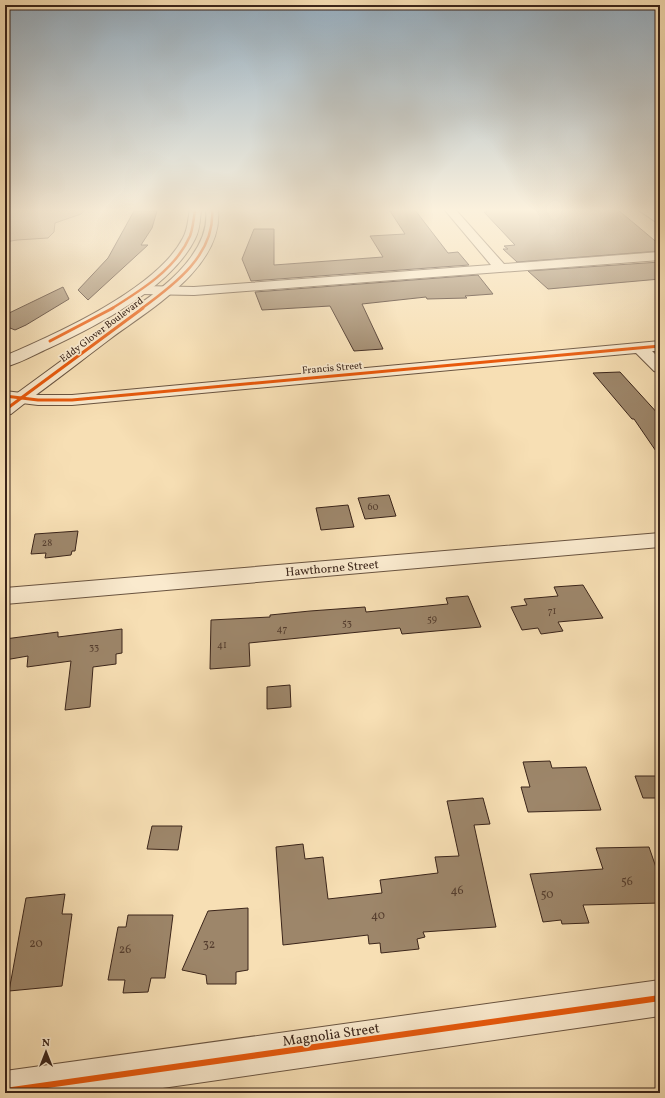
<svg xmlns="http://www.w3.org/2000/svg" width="665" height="1098" viewBox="0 0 665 1098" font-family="Vollkorn,serif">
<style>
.green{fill:#d7bf9a;stroke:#89725a}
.building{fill:#9d866a;stroke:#3b251a}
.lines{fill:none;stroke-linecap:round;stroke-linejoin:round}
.minor-casing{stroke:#6a5440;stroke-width:2}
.tertiary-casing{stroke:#6a5440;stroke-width:2}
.minor{fill:#faeace;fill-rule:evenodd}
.tertiary{fill:#faeace;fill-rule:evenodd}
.cycleway-far2-casing{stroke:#faeace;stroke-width:4}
.cycleway-far1-casing{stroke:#faeace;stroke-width:5}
.cycleway-casing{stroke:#faeace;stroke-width:9}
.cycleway-far2{stroke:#e8590c;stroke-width:2.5}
.cycleway-far1{stroke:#e8590c;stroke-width:3}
.cycleway{stroke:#e8590c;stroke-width:6}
.labels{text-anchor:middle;stroke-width:3.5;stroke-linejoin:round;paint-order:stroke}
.far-street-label{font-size:10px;fill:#3b251a;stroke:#faeace}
.number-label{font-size:10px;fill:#543d2e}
.street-label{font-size:12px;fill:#3b251a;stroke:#faeace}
.near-number-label{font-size:12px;fill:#543d2e}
.near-street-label{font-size:14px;fill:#3b251a;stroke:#faeace}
</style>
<rect width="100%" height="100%" fill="#f7dfb4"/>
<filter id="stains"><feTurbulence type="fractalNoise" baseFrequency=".005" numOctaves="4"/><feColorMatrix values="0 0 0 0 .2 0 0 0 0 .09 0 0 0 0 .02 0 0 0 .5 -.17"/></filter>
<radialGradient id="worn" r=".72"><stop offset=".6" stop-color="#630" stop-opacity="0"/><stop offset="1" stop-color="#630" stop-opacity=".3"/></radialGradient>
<polygon class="green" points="5,209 84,209 85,210 81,214 55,223 54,232 48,238 17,240 5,242 5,227 8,226 10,219 5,218"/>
<g class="building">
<polygon points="484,209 617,209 660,245 660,251 517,262 503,249 508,249 504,246 515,245 484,212 487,212"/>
<polygon points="415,210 448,253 458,252 469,265 251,281 242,259 254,229 274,229 274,265 383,257 370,236 405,234 390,211"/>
<polygon points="134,211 157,211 152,228 141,245 148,245 88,300 78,290 108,258"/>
<polygon points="660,262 660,279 548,289 528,271"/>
<polygon points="478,275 493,294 465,296 467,298 427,299 426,297 362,304 383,349 354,351 330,306 262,310 255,292"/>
<polygon points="63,287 69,299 26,325 15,330 5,326 5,315"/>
<polygon points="620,372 660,416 660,457 634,419 632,419 593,373"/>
<polygon points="389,495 396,516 365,519 358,498"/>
<polygon points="348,505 354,527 321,530 316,508"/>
<polygon points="78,531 75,551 72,551 71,555 45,558 46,553 31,554 35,534"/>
<polygon points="583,585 603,618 558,622 563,631 541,634 538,628 522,630 511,607 527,605 524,599 558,596 554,587"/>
<polygon points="468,596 481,627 402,634 400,628 249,643 250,666 210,669 211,620 270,617 270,615 310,611 365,607 366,612 448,604 446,598"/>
<polygon points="122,629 122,653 116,654 116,664 93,667 90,707 65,710 71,661 27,667 28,656 5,660 5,639 58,632 58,637"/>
<polygon points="290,685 291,707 267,709 267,687"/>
<polygon points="550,761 552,768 586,767 601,810 528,812 521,787 530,787 523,762"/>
<polygon points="635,776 660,776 660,798 643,798"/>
<polygon points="483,798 490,824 474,825 496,927 423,932 425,937 417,939 419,949 381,953 380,943 369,944 368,935 283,945 276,847 303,844 305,859 323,857 328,899 382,893 380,880 438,873 435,857 459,856 447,801"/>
<polygon points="152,826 182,826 178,850 147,849"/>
<polygon points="649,847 660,879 660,903 583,905 589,923 562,924 561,920 543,922 530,874 603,869 596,848"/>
<polygon points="65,894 62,914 72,914 62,986 9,991 26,898"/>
<polygon points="248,908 248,970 236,972 236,984 207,984 206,975 182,970 208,911"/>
<polygon points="128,915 173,915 165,978 151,978 148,992 123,993 125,980 108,980 118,927 126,927"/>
</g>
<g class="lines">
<defs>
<g id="minor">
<polygon points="444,209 455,209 504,264 660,252 660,260 194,295 141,294 136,293 134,290 136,287 141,286 194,287 491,265"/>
<polygon points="639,209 651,209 660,215 660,223 656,222 640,211"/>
<polygon points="660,341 660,351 652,351 660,359 660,373 654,371 636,353 72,405 38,405 5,401 5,391 38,395 72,395"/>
<polygon points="660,533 660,547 5,604 5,588"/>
<polygon points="660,980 660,1016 128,1093 5,1093 5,1071"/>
</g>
<g id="tertiary">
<path d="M190,209H201C200,219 200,230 195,239C171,288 95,327 47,349C34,355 20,363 5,367V356C56,334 157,289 183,238C188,229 188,219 190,209Z"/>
<path d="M206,209H218C224,267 150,309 110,339C82,360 54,382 25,403L11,414L5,415V402C41,376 77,349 113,323C140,303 171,285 191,257C202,242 208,227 206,209Z"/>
</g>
</defs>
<use href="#minor" class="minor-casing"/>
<use href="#tertiary" class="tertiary-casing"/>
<use href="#minor" class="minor"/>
<use href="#tertiary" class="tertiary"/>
<defs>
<g id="cycleway-far2">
<path d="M111,309C140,291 176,269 190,236C193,228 194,218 195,209"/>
<path d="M141,309C174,285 216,254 212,209"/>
</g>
<g id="cycleway-far1">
<polyline points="50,341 113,308"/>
<polyline points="5,396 38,400 72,400 660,346"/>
<polyline points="5,410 143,308"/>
</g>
<polyline id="cycleway" points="5,1091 660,998"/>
</defs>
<use href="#cycleway-far2" class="cycleway-far2-casing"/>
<use href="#cycleway-far1" class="cycleway-far1-casing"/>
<use href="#cycleway" class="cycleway-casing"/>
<use href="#cycleway-far2" class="cycleway-far2"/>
<use href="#cycleway-far1" class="cycleway-far1"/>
<use href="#cycleway" class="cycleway"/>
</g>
<linearGradient id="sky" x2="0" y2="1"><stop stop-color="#94acbe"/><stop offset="0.58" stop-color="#fbf1dd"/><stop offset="1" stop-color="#fbf1dd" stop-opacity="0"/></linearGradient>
<rect width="665" height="362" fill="url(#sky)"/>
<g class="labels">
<g class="far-street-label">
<text transform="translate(101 329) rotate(-37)" y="4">Eddy Glover Boulevard</text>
<text transform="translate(332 367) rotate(-5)" y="4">Francis Street</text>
</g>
<g class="number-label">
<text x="373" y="510">60</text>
<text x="47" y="546">28</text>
<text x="552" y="614">71</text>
<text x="432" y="622">59</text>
<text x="347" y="626">53</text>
<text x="282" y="632">47</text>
<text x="222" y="648">41</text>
<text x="94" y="650">33</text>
</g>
<g class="street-label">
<text transform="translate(332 568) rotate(-5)" y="4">Hawthorne Street</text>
</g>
<g class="near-number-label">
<text x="627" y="885">56</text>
<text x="457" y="894">46</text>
<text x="547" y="898">50</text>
<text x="378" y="919">40</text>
<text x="36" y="947">20</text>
<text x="209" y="948">32</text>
<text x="125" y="953">26</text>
</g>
<g class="near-street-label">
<text transform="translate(331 1034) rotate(-8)" y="5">Magnolia Street</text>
</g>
</g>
<rect width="665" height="1098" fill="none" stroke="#f7dfb4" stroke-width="20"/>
<rect x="6" y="6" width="653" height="1086" fill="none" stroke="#3b251a" stroke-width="2"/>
<rect x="10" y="10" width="645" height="1078" fill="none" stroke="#3b251a"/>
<g transform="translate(46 1052)" stroke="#faeace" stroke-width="3" paint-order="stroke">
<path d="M0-3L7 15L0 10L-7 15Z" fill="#3b251a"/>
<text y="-6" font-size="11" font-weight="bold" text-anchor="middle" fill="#3b251a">N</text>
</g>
<rect width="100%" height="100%" filter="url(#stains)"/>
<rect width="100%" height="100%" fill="url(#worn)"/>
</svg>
